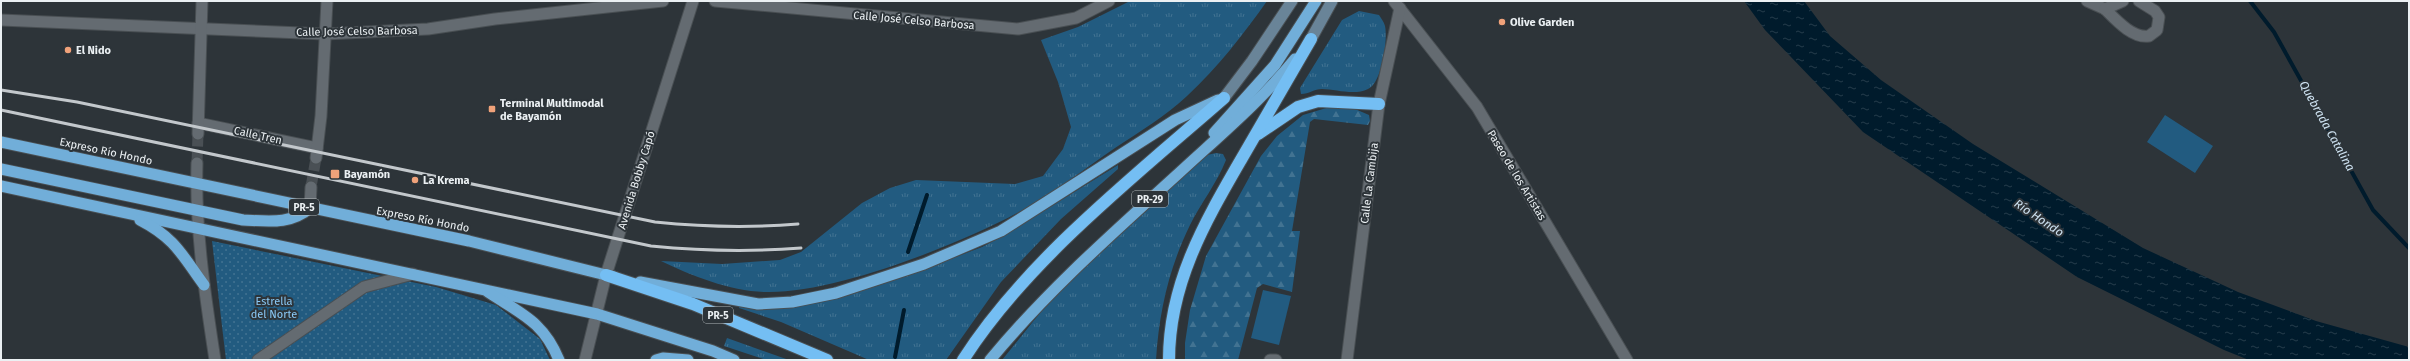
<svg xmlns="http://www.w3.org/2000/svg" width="2410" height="361" viewBox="0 0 2410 361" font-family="'Fira Sans',sans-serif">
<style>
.grass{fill:url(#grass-tufts)}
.forest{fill:url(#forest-firs)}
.park{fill:url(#park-dots)}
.pitch{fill:#225b80}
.water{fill:url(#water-ripples)}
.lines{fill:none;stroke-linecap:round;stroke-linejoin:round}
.stream{stroke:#001b2c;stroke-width:4}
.tertiary-tunnel{stroke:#4a5055;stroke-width:11;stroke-dasharray:11 5.5;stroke-linecap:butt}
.minor-casing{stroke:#494f53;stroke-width:13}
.tertiary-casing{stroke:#494f53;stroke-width:13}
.secondary-casing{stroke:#494f53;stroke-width:13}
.trunk-casing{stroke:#494f53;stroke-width:13}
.motorway-casing{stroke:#494f53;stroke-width:14}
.minor{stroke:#646b71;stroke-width:11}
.tertiary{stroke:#646b71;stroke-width:11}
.secondary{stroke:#698498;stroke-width:11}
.trunk{stroke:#71aed9;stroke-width:11}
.motorway{stroke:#74bef3;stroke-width:12}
.rail{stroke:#c3c8cc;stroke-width:3}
.poi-dot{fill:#f0a27a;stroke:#2d3439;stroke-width:1.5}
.labels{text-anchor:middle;stroke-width:4;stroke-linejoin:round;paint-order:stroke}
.shield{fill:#2d3439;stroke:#b2b8bb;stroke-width:1}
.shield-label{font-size:10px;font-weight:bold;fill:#ebf0f3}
.street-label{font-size:11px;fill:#ebf0f3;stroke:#2d3439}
.poi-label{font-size:11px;font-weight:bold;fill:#ebf0f3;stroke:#2d3439;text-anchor:start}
.park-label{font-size:11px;fill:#89c8f5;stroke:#2d3439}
.water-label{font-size:12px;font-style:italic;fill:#cee2f1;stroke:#2d3439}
</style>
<defs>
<pattern id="grass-tufts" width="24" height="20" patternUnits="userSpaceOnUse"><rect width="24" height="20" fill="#225b80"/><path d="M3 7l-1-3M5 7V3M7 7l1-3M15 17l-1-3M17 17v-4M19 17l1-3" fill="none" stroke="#427392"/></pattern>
<pattern id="forest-firs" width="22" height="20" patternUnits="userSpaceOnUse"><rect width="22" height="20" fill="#225b80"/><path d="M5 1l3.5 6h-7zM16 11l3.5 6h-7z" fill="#427392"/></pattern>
<pattern id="park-dots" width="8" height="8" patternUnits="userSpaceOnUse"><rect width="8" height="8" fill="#225b80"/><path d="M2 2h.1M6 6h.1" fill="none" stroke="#427392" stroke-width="1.8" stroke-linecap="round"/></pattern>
<pattern id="water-ripples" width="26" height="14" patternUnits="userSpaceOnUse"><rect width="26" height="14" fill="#001b2c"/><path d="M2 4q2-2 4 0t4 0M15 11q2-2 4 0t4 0" fill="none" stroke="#253c4b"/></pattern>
</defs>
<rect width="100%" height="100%" fill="#2d3439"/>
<g class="grass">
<path d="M1130,1H1267C1243,35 1218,67 1187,96C1166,116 1139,132 1115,148C1084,169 1054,193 1021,211C960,244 835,294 765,292C730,291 692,276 661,261L722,264L780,260L801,252L862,203L890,188L916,180L1015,184L1043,176L1063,149L1071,127L1058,82L1041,40L1078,27Z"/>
<path d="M1359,11L1379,15C1381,18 1384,22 1385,26C1388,40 1382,83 1368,89C1354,96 1336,89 1322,89C1314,89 1309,94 1301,94L1300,88L1342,20Z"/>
<path d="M1216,153L1223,154L1226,160C1217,183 1201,203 1190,225C1169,268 1159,312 1156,360H1002L1056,293L1133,219L1207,155Z"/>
<polygon points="1118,165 1118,169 1061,219 1001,282 946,360 869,360 781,322 739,308 739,305 881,284 940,263 982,247 1003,236"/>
<polygon points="727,338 789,360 766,360 724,346"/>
</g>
<polygon class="forest" points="1333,106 1355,109 1369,115 1370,121 1368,125 1314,119 1310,122 1292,231 1300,231 1292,292 1263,284 1257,288 1238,360 1185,360 1185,343 1190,310 1206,256 1261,156 1277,136 1303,115"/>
<polygon class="park" points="212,241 436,287 496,305 540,339 550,360 226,360"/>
<g class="pitch">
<polygon points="2165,115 2213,146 2195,173 2147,142"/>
<polygon points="1263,290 1291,296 1279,345 1251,338"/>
</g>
<polygon class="water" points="1744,1 1804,1 1830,36 1881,80 1973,144 2143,248 2238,292 2316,321 2409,347 2409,360 2249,360 2224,350 2077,277 1863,132 1765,30"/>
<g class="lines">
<g class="stream">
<polyline points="2250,1 2274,32 2373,210 2409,248"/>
<polyline points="908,252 927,195"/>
<polyline points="895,357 904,310"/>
</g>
<g class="tertiary-tunnel">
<polyline points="197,163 198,134"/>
<polyline points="311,187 316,158"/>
</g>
<defs>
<g id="minor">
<polyline points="715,1 1018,29 1076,18 1109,1"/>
<polyline points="1394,1 1477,107 1627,360"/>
<polyline points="2087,1 2105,9"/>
<path d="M2105,9C2116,20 2133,39 2149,36L2157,30L2159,17L2155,11L2139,1"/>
<polyline points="2105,9 2123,1"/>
<polyline points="1,20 325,34 428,29 495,19 663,1"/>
<polyline points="198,123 317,148"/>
<polyline points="1270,360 1276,360"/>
<polyline points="1347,360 1379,104 1400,8"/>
</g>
<g id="tertiary">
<polyline points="198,134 202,1"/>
<polyline points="316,158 321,116 327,1"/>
<path d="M197,163C195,229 205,295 215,360"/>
<polyline points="310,208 311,187"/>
<polyline points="258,360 364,287 413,274"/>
<polyline points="585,360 606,275 693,1"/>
</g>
<g id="secondary">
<polyline points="1311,39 1332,1"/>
<polyline points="1224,98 1252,61 1292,1"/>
</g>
<g id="trunk">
<polyline points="1214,133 1275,65 1316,1"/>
<polyline points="1,142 469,241 614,277"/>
<path d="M1,169L243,220C268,221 290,225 310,208"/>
<polyline points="1,186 597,314 713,351 734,360"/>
<path d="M140,220C175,238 182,255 204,285"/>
<polyline points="640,282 758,304 792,302 836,293 924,264 1001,231 1175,120 1218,100"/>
<path d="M488,292C521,314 543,321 559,360"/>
<polyline points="656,360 663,358 688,360"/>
<path d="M990,360C1047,291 1113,233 1179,173C1219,136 1261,101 1295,59"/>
</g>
<g id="motorway">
<polyline points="1258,134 1298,107 1318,101 1379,104"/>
<polyline points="606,275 693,304 827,360"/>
<path d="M963,360C1026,261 1136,175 1224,98"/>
<path d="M1169,360C1169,283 1205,222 1242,158C1265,118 1288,79 1311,39"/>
</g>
</defs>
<use href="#minor" class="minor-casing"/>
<use href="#tertiary" class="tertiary-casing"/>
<use href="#secondary" class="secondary-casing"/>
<use href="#trunk" class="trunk-casing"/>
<use href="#motorway" class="motorway-casing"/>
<use href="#minor" class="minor"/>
<use href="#tertiary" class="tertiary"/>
<use href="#secondary" class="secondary"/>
<use href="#trunk" class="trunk"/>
<use href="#motorway" class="motorway"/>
<g class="rail">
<path d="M1,90L77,102L655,222C704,227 750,228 798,224"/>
<path d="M1,110L651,246C702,251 750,252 801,248"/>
</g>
</g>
<g class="poi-dot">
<circle cx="1502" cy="22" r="4"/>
<circle cx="68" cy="50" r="4"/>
<rect x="488" y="105" width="8" height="8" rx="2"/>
<rect x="330" y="169" width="10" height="10" rx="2"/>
<circle cx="415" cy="180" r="4"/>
</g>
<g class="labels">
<g class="shield">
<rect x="1132" y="191" width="36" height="16" rx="3"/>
<rect x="289" y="199" width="30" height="16" rx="3"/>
<rect x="703" y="307" width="30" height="16" rx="3"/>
</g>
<g class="shield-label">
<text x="1150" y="203">PR-29</text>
<text x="304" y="211">PR-5</text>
<text x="718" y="319">PR-5</text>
</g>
<g class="street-label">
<text transform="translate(914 20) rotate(5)" y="4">Calle José Celso Barbosa</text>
<text transform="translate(357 31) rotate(-1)" y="4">Calle José Celso Barbosa</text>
<text transform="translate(258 135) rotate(12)" y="4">Calle Tren</text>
<text transform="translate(106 151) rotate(12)" y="4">Expreso Río Hondo</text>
<text transform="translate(1517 175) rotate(59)" y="4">Paseo de los Artistas</text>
<text transform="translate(636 180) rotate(-73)" y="4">Avenida Bobby Capó</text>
<text transform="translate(1369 183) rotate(-83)" y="4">Calle La Cambija</text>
<text transform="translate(423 219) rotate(11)" y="4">Expreso Río Hondo</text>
</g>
<g class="poi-label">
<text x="1510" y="26">Olive Garden</text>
<text x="76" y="54">El Nido</text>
<text x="500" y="107">Terminal Multimodal<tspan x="500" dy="13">de Bayamón</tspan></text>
<text x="344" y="178">Bayamón</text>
<text x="423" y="184">La Krema</text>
</g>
<g class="park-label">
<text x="274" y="305">Estrella<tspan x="274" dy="13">del Norte</tspan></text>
</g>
<g class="water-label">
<text transform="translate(2327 126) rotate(61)" y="4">Quebrada Catalina</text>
<text transform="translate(2039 218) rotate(34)" y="4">Río Hondo</text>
</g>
</g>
<rect width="2410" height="361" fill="none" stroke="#ebf0f3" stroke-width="4"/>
</svg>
